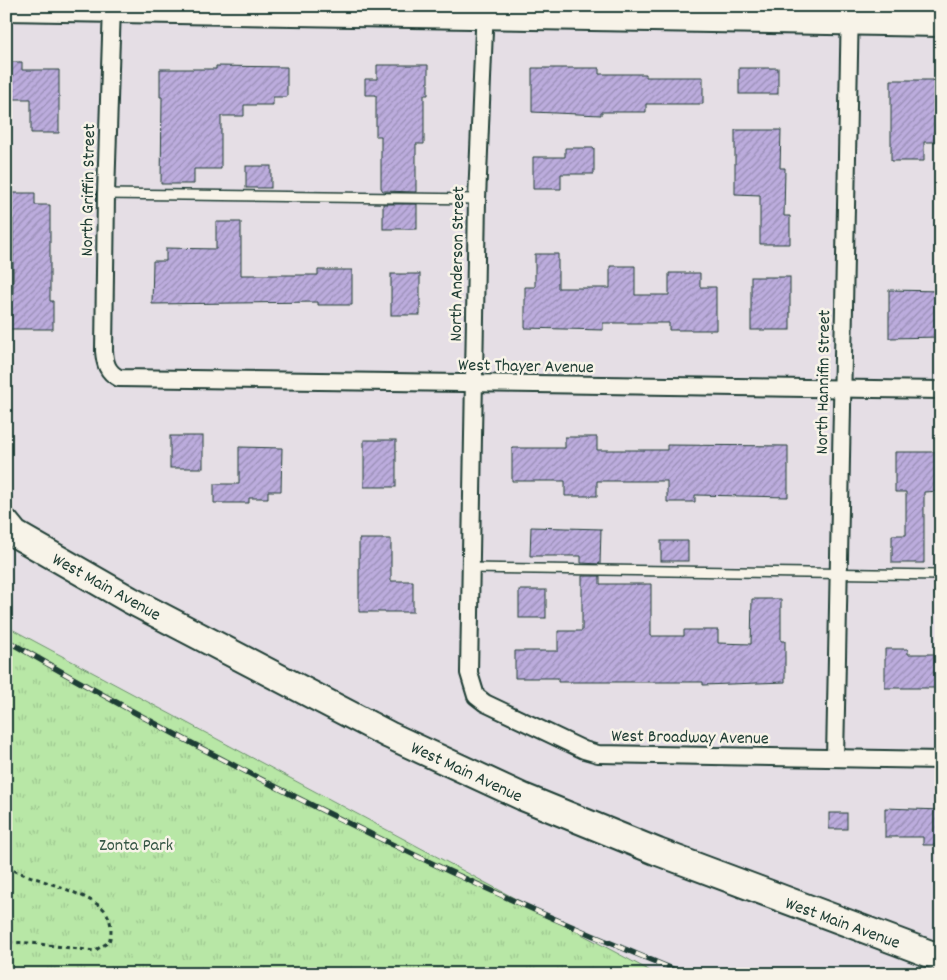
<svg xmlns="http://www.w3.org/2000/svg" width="947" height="980" viewBox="0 0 947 980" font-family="Dekko,sans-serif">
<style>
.grass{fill:url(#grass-tufts);stroke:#6c926d}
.building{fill:url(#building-hatch);stroke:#1f3d34}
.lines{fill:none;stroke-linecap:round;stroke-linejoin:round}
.lane-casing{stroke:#1f3d34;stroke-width:12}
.street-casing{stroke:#1f3d34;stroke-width:20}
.secondary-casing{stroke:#1f3d34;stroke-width:28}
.primary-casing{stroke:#1f3d34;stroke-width:30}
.path{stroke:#1f3d34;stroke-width:3;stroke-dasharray:4 4;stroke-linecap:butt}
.lane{stroke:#f7f3e8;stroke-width:9}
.street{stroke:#f7f3e8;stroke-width:16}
.secondary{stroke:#f7f3e8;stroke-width:24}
.primary{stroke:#f7f3e8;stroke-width:26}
.rail-casing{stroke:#1f3d34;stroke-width:5.5}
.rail{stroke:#f7f3e8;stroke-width:4;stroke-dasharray:11;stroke-linecap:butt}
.labels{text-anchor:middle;stroke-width:5;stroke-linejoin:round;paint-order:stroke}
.street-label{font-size:18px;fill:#1f3d34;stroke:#f7f3e8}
.park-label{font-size:18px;fill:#365645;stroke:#f7f3e8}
</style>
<defs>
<pattern id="grass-tufts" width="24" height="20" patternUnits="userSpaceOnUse" patternTransform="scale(1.25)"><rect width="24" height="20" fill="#b8e7a6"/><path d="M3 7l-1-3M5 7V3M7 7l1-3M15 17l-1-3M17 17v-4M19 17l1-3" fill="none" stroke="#9ec790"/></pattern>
<pattern id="building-hatch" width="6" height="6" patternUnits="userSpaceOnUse" patternTransform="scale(1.25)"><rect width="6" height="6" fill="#bcacdd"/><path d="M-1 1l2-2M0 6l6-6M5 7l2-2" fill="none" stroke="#988db4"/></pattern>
</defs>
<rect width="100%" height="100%" fill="#e5dee5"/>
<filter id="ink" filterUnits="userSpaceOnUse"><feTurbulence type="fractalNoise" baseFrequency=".02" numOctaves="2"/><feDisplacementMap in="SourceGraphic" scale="10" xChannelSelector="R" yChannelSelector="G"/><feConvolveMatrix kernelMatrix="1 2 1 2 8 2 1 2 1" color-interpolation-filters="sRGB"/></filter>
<g filter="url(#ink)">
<polygon class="grass" points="6,626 656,974 6,974"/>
<g class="building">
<polygon points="6,62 22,62 22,70 59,70 59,133 31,133 31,99 6,99"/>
<polygon points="377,65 428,65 428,95 424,95 424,144 416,144 416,192 383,191 381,188 381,136 376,136 376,95 365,95 365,79 377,79"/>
<polygon points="216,66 287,67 287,97 273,97 273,105 244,105 244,116 221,116 221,169 194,169 194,184 161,184 162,97 160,97 160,69 216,69"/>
<polygon points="532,68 599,68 599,74 646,74 646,77 703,77 703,104 646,104 646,112 601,112 601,115 532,112"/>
<rect x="739" y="68" width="39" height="26"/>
<polygon points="891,80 941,80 941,142 924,142 924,161 891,161"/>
<polygon points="735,130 781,130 780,168 785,168 784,216 790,216 790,244 760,244 760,195 735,194"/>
<polygon points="565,148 594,148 594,174 561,174 561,189 533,189 533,157 565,157"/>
<rect x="246" y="166" width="25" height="22"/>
<polygon points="7,193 35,193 35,205 50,205 50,301 53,301 53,329 8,329 8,301 13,301 13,219 7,219"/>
<rect x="383" y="204" width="34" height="25"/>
<polygon points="216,222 241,222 241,275 318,275 318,270 352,270 352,305 318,305 318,302 152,304 153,261 166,261 166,248 216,249"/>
<polygon points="535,254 558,254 558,288 610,288 610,266 635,266 635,295 669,295 669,273 700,273 700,287 716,287 716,330 669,330 669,323 603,323 603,330 525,328 525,287 535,287"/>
<rect x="391" y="274" width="29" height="41"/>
<rect x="751" y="277" width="39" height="53"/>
<polygon points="889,290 941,291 941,337 889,338"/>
<rect x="170" y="436" width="33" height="32"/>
<polygon points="565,437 597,437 597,450 667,450 667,445 788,446 788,497 695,495 695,502 667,502 667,481 597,481 597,496 565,496 565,481 512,481 512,448 565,448"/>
<rect x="364" y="440" width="32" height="47"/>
<polygon points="239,447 282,448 281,491 268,491 268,498 249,498 249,503 214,503 214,484 239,484"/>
<polygon points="895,452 941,452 941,491 924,492 924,563 892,563 892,535 906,535 906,492 895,492"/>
<polygon points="531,527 601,529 600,564 581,563 581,556 530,556"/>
<polygon points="359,539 391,539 391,581 413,581 413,612 359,612"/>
<rect x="661" y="541" width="27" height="20"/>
<polygon points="582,576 600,576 600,584 651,584 651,636 684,636 684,630 718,630 718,643 751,644 752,599 781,599 781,641 785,641 785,682 703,685 703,682 558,682 558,678 515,678 515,651 558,651 558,631 582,631"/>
<rect x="519" y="590" width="27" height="28"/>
<polygon points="885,649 908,649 908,654 941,654 941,688 885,688"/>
<polygon points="885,808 941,810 941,845 923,845 923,837 885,837"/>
<rect x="829" y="813" width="18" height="16"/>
</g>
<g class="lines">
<defs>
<g id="lane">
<polyline points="106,194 477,199"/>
<polyline points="471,568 941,575"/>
</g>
<g id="street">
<path d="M112,6L106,194L104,351C105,363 107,372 119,378L941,390"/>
<polyline points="485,6 477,199 469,673 476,696 485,703 584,750 598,754 941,760"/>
<polyline points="835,758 850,6"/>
</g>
<polyline id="secondary" points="6,8 941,24"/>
<polyline id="primary" points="6,523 15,534 130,600 389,735 523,797 658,852 941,958"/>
</defs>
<use href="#lane" class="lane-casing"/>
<use href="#street" class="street-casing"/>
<use href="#secondary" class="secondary-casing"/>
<use href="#primary" class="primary-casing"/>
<path class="path" d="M6,868C27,876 96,896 106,912C112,922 112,932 109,942L94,951L31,943L6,942"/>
<use href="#lane" class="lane"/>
<use href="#street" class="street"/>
<use href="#secondary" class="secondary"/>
<use href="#primary" class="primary"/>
<defs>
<path id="rail" d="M6,640C225,767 451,879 685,974"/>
</defs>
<use href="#rail" class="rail-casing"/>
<use href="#rail" class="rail"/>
</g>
</g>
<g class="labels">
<g class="street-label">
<text transform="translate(87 190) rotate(-89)" y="6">North Griffin Street</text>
<text transform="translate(456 264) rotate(-89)" y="6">North Anderson Street</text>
<text transform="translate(526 365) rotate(1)" y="6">West Thayer Avenue</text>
<text transform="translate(822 382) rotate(-89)" y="6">North Hannifin Street</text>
<text transform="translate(107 586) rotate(29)" y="6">West Main Avenue</text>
<text transform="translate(690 736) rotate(1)" y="6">West Broadway Avenue</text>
<text transform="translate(467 771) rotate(25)" y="6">West Main Avenue</text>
<text transform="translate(843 922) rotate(20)" y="6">West Main Avenue</text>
</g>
<g class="park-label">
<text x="136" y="850">Zonta Park</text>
</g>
</g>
<rect width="947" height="980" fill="none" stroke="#f7f3e8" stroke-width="25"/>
<rect x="12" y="12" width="922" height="955" fill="none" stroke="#1f3d34" stroke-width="2" filter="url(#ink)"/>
</svg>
